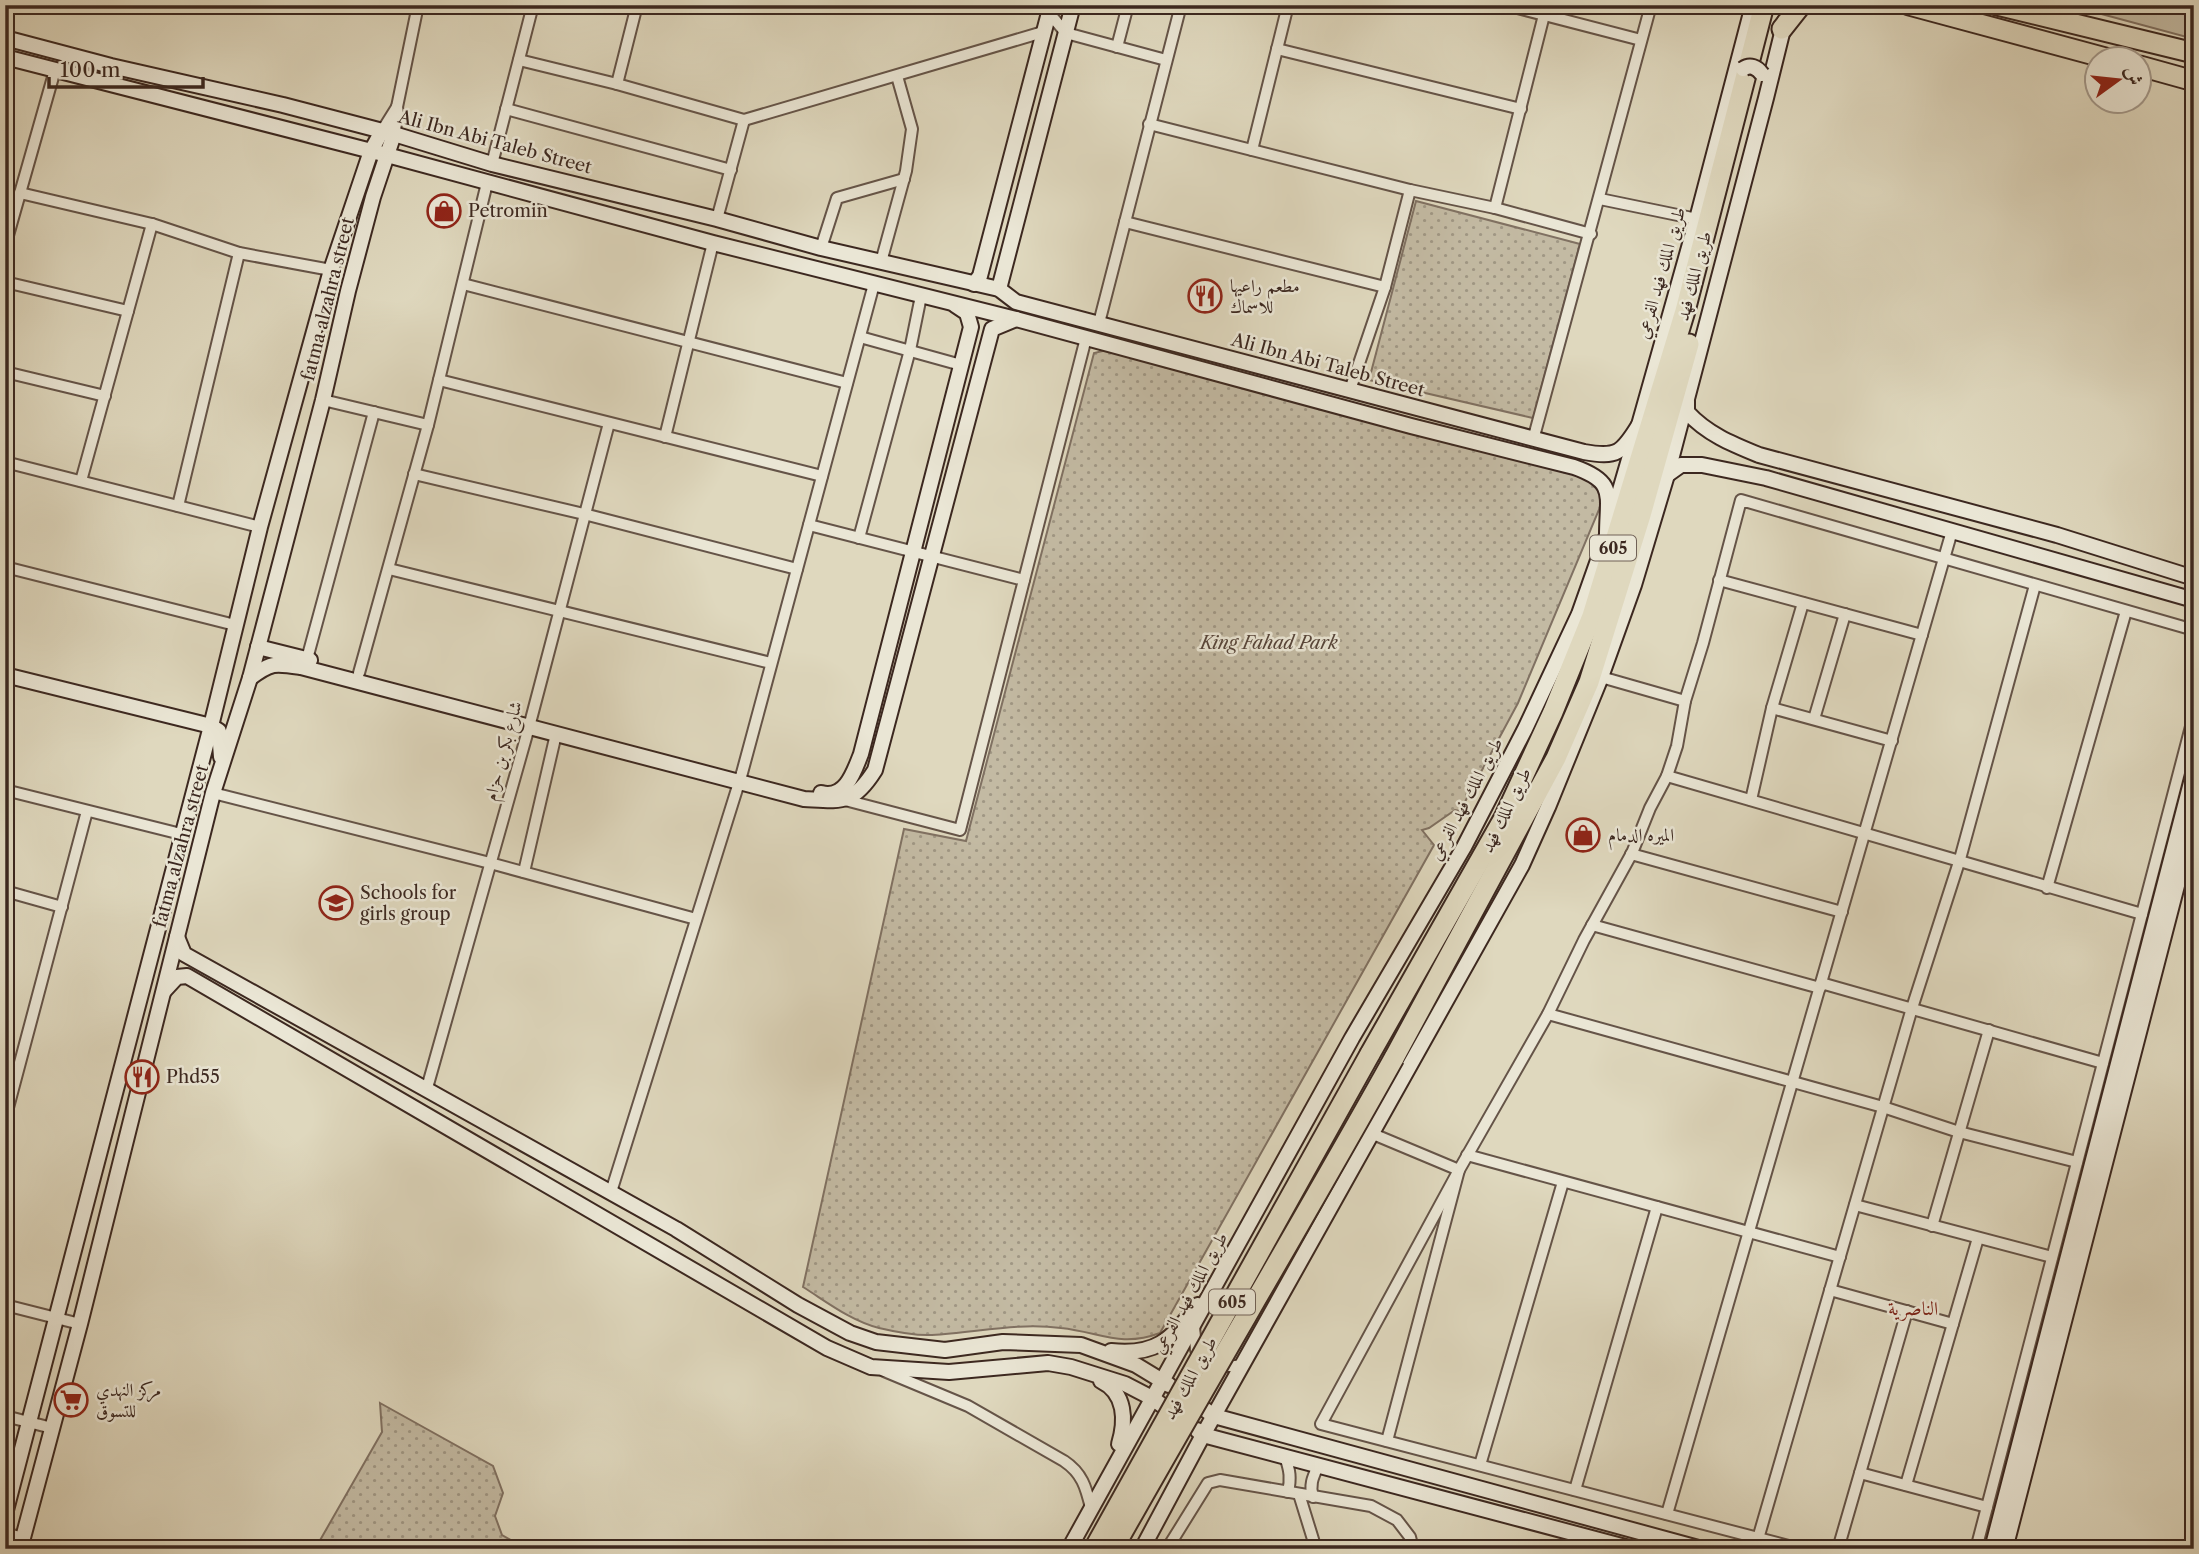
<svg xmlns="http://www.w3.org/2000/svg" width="2199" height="1554" viewBox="0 0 2199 1554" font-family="'Libre Caslon Text',Amiri,serif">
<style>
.park{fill:url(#park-dots);stroke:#807162;stroke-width:2}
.pitch{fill:#c3baa3;stroke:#807162;stroke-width:2}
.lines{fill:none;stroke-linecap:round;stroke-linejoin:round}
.street-casing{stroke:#655448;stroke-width:14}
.secondary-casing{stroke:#3c2820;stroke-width:18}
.highway-casing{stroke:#3c2820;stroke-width:23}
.street{stroke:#eae6d5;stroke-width:10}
.secondary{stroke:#eae6d5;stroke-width:14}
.highway{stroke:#dfd8be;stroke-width:19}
.secondary-bridge-casing{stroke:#3c2820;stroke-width:18;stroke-linecap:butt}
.highway-bridge-casing{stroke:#3c2820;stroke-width:23;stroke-linecap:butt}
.secondary-bridge{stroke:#eae6d5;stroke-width:14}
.highway-bridge{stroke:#dfd8be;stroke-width:19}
.labels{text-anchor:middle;stroke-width:5;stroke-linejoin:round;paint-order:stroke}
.shield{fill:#eae6d5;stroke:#706156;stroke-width:2}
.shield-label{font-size:16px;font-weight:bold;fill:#3c2820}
.street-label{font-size:18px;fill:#3c2820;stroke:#eae6d5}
.poi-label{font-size:18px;fill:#3c2820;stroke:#eae6d5;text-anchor:start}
.park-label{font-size:18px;font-style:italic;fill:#57453a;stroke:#eae6d5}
.neighbourhood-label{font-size:19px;fill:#7a1f14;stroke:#eae6d5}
</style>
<defs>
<pattern id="park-dots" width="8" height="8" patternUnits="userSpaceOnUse" patternTransform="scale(1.75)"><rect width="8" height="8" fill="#c3baa3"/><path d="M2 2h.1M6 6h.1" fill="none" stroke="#a09784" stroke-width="1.8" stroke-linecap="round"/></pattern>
</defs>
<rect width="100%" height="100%" fill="#dfd8be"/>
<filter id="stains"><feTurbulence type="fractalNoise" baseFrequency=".00286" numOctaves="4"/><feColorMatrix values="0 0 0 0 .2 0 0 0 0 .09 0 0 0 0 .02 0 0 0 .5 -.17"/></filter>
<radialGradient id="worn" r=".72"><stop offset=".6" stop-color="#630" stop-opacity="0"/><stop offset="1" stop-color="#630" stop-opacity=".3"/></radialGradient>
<g class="park">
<polygon points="1416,201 1580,244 1533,418 1369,380"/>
<path d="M1107,350L1593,478L1603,500L1518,703L1460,811L1455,810L1429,828L1422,830L1434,845L1160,1333C1120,1348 1100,1332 1061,1328C1017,1322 975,1333 932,1335C914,1336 896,1332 879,1328C851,1321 827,1302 803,1287L904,829L966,841L1094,353Z"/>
<polygon points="380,1403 493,1466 503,1493 495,1516 502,1535 526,1549 315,1549 382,1432"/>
</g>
<polygon class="pitch" points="2068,5 2194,5 2194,39"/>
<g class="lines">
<defs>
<g id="street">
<polyline points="1506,5 1641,40"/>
<polyline points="1049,13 1066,33 1166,60"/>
<polyline points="1117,47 1128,5"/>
<polyline points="1277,49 1521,109"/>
<polyline points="519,60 617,84 744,120 1043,32"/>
<polyline points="617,84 637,5"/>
<polyline points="506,109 731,170"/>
<polyline points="1149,124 1410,190 1495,208 1591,234"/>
<polyline points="382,131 397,107"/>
<polyline points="394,134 398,114 397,107 418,5"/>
<polyline points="1252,150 1288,5"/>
<polyline points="492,164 533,5"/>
<polyline points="20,193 152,224 239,253 331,270"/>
<polyline points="1600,199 1697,219"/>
<polyline points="1495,208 1544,15"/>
<polyline points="717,219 744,120"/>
<polyline points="1125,222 1385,287"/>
<polyline points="5,246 55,70"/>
<polyline points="821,248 837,198 904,179"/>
<polyline points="881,262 906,171 912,129 897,76"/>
<polyline points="5,282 128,311"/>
<polyline points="463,284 847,383"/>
<polyline points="1099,323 1181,5"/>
<polyline points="860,337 961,365"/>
<polyline points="5,372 105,396"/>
<polyline points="439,380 822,476"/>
<polyline points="1350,390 1385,287 1410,190"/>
<polyline points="323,400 428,425"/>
<polyline points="665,437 713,243"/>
<polyline points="1533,440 1651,5"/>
<polyline points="5,462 260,527"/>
<polyline points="414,474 584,514 797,569"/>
<polyline points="81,481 152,224"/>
<polyline points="178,506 239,253"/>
<polyline points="809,525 1024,580"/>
<polyline points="859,538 910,350 921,296"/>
<polyline points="5,567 235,625"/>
<polyline points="389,569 771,663"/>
<polyline points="1719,580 1922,635"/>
<polyline points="307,659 374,412"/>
<polyline points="359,673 428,425 487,183"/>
<polyline points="1601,677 1685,701"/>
<polyline points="1772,708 1892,741"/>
<polyline points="1814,719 1845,614"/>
<polyline points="1667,776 2142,914"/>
<polyline points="5,790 181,834"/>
<polyline points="213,793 490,863 696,919"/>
<polyline points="845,800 960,830 1086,338"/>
<polyline points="1751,800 1772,708 1803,603"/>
<polyline points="1631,854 1842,912"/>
<polyline points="524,872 556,734"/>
<polyline points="2047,888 2126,611"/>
<polyline points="5,891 62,907"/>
<polyline points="1592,925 1820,988"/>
<polyline points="1821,983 2103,1063"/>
<polyline points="1548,1014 1883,1107 1959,1132 2077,1162"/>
<polyline points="427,1088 529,727 609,423"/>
<polyline points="5,1119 87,811"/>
<polyline points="1373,1134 1459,1170 1387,1441"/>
<polyline points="1467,1155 1840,1257"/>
<polyline points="611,1192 742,773 874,284"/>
<polyline points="1855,1205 2052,1257"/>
<polyline points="1932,1226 1989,1030"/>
<polyline points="1830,1290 1953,1324"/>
<polyline points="5,1305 80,1324"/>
<path d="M1194,1326L1196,1350C1211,1363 1223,1369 1243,1365"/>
<path d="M884,1371L968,1406L1064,1461C1082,1473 1086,1487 1091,1508"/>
<polyline points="5,1416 52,1428"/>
<path d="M1285,1457C1290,1470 1291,1479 1288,1492"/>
<polyline points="1480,1465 1563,1182"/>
<polyline points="1860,1473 1987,1507"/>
<polyline points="1906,1485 1978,1238"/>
<polyline points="1575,1490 1657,1207"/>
<polyline points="1299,1494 1316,1549"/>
<path d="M1313,1497C1309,1485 1313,1477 1318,1466"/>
<polyline points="1667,1514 1952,531"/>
<polyline points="5,1533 23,1538"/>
<polyline points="1167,1549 1208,1483 1220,1480 1371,1506 1397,1520 1410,1537 1413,1549"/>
<polyline points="1755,1549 1912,1008 1960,859 2035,585"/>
<polyline points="1800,1549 1321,1424 1459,1170 1548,1014 1584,940 1632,853 1650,808 1667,776 1677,746 1685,701 1703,643 1741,500 2194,630"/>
<polyline points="1838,1549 1907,1311"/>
<polyline points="1976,1549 2194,715"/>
</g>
<g id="secondary">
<path d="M5,38L111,66L283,105L394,134L492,164L717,219L821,248L999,289L1016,302L1584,452C1617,458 1622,453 1639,425"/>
<path d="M5,57L387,155L713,243L1016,319L1411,426L1574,467C1617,482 1607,495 1607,535"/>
<polyline points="974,284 980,276 1051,5"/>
<polyline points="999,289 1073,5"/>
<path d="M1687,401V412C1707,434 1732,444 1759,455L2057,535L2194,578"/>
<polyline points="1667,475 1681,465 1702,465 1766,478 2194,600"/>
<polyline points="258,647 310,660"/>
<polyline points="5,675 211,726 219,731 221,757"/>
<path d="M250,678C271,662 275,663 301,667L804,799C842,801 853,805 875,770L992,329L1016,319"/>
<path d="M821,793C845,800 854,772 861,754L971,327L967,313L955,305"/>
<polyline points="177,937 184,954 676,1229 798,1305 850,1333 876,1342 945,1350 1003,1342 1081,1345 1136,1365 1169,1385"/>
<polyline points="164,991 177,977 187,976 827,1348 871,1367 949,1372 1048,1363 1071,1367 1125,1384 1152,1398 1177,1416"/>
<path d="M1111,1351C1159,1356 1171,1338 1198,1305"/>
<path d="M1101,1381C1126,1393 1126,1421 1119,1444"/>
<polyline points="1189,1398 1214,1416 1702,1549"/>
<polyline points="1197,1430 1203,1435 1633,1549"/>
<polyline points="5,1514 211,726 260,527 331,270 371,151 382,131"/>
<polyline points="20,1549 80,1324 213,793 250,678 323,400 348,291 373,197 394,134"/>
<polyline points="1069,1549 1352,1038 1464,847 1525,729 1579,614 1607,535 1639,425 1697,219 1753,5"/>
<polyline points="1142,1549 1203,1435 1522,865 1548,807 1601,677 1634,585 1667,475 1766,98 1785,21"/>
<polyline points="1992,1549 2194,771"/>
<polyline points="2005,1549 2194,820"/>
</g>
<g id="highway">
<polyline points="1909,5 2113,60"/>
<polyline points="1997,5 2194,53"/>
<polyline points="1782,29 1801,5"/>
<polyline points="2140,66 2194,81"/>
<polyline points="1370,1054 1504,818 1553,712 1592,616 1685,311 1764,5"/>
<polyline points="1394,1058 1556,758 1589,682 1641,515 1689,344"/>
</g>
</defs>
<use href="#street" class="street-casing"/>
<use href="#secondary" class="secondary-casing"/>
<use href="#highway" class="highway-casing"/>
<use href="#street" class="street"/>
<use href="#secondary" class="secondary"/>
<use href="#highway" class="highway"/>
<defs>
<path id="secondary-bridge" d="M1743,69C1750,64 1757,67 1762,74"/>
<g id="highway-bridge">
<polyline points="1094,1549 1370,1054"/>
<path d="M1113,1549C1205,1385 1302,1223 1394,1058"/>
</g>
</defs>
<use href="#secondary-bridge" class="secondary-bridge-casing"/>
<use href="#highway-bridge" class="highway-bridge-casing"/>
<use href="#secondary-bridge" class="secondary-bridge"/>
<use href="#highway-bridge" class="highway-bridge"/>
</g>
<defs>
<symbol id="shop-ring" viewBox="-11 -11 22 22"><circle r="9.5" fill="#eae6d5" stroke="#8f2418" stroke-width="1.5"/><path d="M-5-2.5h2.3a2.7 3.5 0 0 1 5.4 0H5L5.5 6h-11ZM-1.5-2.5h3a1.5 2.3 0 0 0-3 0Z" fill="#8f2418"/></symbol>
<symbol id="restaurant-ring" viewBox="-11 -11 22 22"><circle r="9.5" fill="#eae6d5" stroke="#8f2418" stroke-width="1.5"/><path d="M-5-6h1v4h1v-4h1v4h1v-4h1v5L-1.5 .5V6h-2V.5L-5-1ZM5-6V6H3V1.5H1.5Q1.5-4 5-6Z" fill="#8f2418"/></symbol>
<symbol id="school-ring" viewBox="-11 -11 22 22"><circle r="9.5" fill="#eae6d5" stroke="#8f2418" stroke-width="1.5"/><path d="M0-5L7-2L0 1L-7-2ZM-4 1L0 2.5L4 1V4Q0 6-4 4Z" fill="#8f2418"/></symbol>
<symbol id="supermarket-ring" viewBox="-11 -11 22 22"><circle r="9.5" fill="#eae6d5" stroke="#8f2418" stroke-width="1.5"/><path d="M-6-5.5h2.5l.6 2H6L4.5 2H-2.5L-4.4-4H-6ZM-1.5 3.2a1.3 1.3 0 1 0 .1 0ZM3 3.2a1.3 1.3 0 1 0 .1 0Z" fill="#8f2418"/></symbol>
</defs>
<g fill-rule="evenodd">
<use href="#shop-ring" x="425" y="192" width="38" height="38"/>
<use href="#restaurant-ring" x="1186" y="277" width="38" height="38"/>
<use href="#shop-ring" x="1564" y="816" width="38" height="38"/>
<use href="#school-ring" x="317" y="884" width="38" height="38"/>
<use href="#restaurant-ring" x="123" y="1058" width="38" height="38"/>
<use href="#supermarket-ring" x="52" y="1381" width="38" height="38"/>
</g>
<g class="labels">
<g class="shield">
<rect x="1590" y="535.5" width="46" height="25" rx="5"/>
<rect x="1209" y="1289.5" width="46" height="25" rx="5"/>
</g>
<g class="shield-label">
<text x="1613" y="554">605</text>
<text x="1232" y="1308">605</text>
</g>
<g class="street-label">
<text transform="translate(495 142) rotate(15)" y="6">Ali Ibn Abi Taleb Street</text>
<text transform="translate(1661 273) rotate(-74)" y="6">طريق الملك فهد الفرعي</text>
<text transform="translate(1694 276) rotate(-75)" y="6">طريق الملك فهد</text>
<text transform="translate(328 299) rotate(-76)" y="6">fatma alzahra street</text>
<text transform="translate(1328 365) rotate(15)" y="6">Ali Ibn Abi Taleb Street</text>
<text transform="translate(503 751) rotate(-75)" y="6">شارع بكر بن حزام</text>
<text transform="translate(1466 799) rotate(-62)" y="6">طريق الملك فهد الفرعي</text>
<text transform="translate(1506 810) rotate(-64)" y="6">طريق الملك فهد</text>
<text transform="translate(181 846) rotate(-75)" y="6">fatma alzahra street</text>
<text transform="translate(1190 1293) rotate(-61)" y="6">طريق الملك فهد الفرعي</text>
<text transform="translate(1190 1378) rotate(-61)" y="6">طريق الملك فهد</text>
</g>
<g class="poi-label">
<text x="468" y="217">Petromin</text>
<text x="1230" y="292">مطعم راعيها<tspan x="1230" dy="21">للاسماك</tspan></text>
<text x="1608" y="841">الميره الدمام</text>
<text x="360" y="899">Schools for<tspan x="360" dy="21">girls group</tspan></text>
<text x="166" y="1083">Phd55</text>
<text x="96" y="1396">مركز النهدي<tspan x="96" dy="21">للتسوق</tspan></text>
</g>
<g class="park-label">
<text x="1269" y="649">King Fahad Park</text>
</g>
<g class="neighbourhood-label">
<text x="1913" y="1315">الناصرية</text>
</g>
</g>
<rect width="2199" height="1554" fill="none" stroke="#dfd8be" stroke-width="28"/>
<rect x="7" y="7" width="2185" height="1540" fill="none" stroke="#3c2820" stroke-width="3.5"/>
<rect x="14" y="14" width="2171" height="1526" fill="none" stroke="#3c2820" stroke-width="2"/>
<g transform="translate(2118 80) rotate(75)"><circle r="33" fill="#eae6d5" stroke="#a49a8d" stroke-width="2"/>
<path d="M0-5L12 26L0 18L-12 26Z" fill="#8f2418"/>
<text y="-10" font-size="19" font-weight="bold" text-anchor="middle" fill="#3c2820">ش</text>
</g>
<path d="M49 77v10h154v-10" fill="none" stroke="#3c2820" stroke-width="3.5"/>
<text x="60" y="77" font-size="21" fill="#3c2820" stroke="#eae6d5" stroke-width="5" paint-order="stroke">100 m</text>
<rect width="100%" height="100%" filter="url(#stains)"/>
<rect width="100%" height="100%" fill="url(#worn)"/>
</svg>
